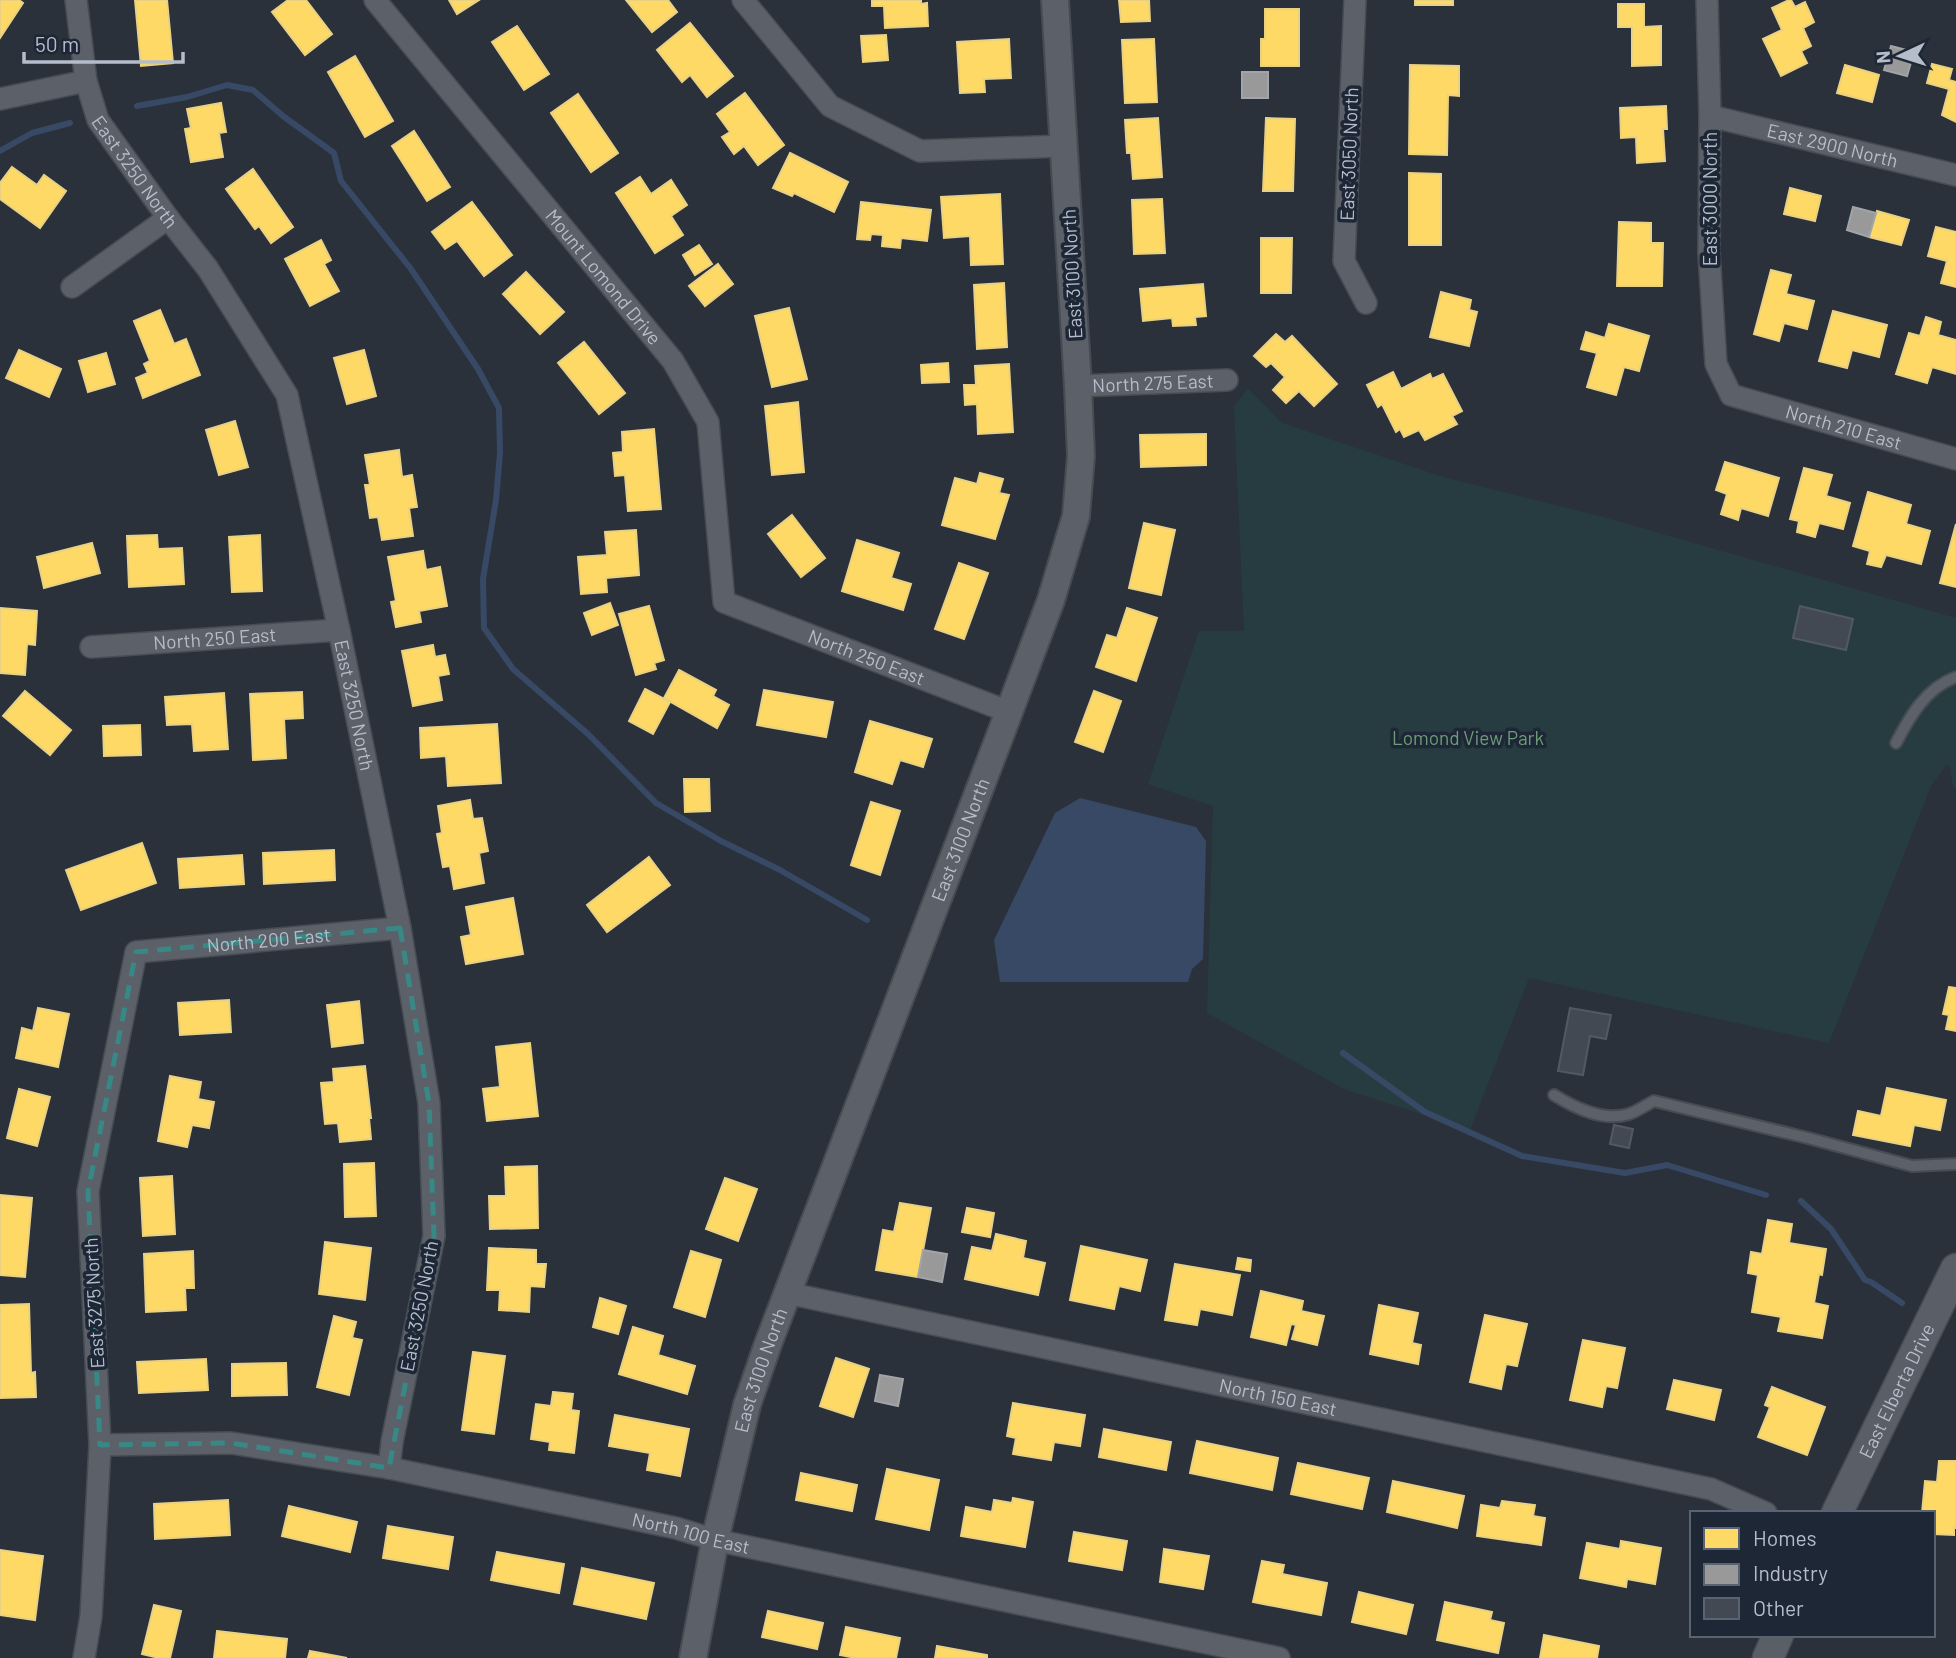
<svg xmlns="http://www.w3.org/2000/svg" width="1956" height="1658" viewBox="0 0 1956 1658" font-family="Barlow,sans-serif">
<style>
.green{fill:#273c41}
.water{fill:#374965}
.homes{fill:#ffd966;stroke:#e9d184;stroke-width:2}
.industry{fill:#999;stroke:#a1a4a8;stroke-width:2}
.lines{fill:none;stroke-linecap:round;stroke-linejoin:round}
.stream{stroke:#374965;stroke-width:6}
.building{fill:#434952;stroke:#535962;stroke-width:2}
.service-casing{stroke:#474c53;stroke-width:14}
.minor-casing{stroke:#474c53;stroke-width:24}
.tertiary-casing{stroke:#474c53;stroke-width:30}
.secondary-casing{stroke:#474c53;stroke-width:33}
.service{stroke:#5c6068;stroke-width:10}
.minor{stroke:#5c6068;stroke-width:21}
.tertiary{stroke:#5c6068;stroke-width:26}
.secondary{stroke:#5a5f67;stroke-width:30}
.marked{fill:none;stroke:#388885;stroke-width:5;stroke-dasharray:14 9;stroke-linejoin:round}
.labels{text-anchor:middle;stroke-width:7;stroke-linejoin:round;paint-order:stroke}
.street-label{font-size:19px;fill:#b5bdcb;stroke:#1e2736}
.park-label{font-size:19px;fill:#6c9d78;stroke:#1e2736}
</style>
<rect width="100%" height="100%" fill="#2a313b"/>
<polygon class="green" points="1248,388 1282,423 1443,477 1603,517 1956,618 1956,788 1953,787 1950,767 1946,765 1931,786 1829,1043 1529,978 1470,1130 1344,1089 1207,1013 1213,806 1148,784 1199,631 1244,631 1234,407"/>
<polygon class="water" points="1080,798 1196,827 1206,841 1203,959 1192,969 1188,982 1000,982 994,940 1055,813"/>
<g class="homes">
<polygon points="0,0 19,0 23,3 0,38"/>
<polygon points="135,0 167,0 173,63 141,66"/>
<polygon points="288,0 306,0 332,34 305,55 272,12"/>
<polygon points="449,0 479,0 457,14"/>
<polygon points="626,0 668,0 677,12 652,32"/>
<polygon points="872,0 921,0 921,4 927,3 928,26 885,28 884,6 872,6"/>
<polygon points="1119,0 1149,0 1150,21 1121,22"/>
<rect x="1415" y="0" width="38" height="5"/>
<polygon points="1789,0 1791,0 1795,7 1805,2 1814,22 1803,28 1811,46 1801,51 1807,63 1781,76 1763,39 1782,30 1772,8"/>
<polygon points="1618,4 1644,4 1644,27 1661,26 1661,65 1632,66 1632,27 1618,27"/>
<polygon points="1265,9 1299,9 1299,66 1261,66 1261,39 1265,39"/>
<polygon points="690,23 733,76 707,97 690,75 682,82 657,50"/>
<polygon points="517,26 549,74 524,90 492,42"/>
<polygon points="886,35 888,60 863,62 861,36"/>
<polygon points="1009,39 1011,78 984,79 985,92 960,93 957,42"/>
<polygon points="1154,39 1157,102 1125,103 1122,40"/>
<polygon points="355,56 393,121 365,137 328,72"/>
<polygon points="1932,64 1952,69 1949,80 1956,82 1956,122 1942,115 1949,89 1927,83"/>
<polygon points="1410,65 1459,66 1459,96 1448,95 1447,155 1409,154"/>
<polygon points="1845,65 1879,75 1872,102 1837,93"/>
<polygon points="745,93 784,145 758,165 744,146 734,154 722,137 730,132 717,114"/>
<polygon points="578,94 618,153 591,172 551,113"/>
<polygon points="221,103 226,132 219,133 223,157 191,162 185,129 191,128 187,109"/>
<polygon points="1666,106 1667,129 1663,129 1665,161 1637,163 1636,137 1621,138 1620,108"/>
<polygon points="1158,118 1162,177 1133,179 1131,153 1127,153 1125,120"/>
<polygon points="1266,118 1295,119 1293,191 1263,191"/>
<polygon points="414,131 450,187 427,201 392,146"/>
<polygon points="790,153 848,182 834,212 794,193 792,196 773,188"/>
<polygon points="12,167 37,185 44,175 66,191 40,228 0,199 0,183"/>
<polygon points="253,169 293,227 271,243 259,226 255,229 226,189"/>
<polygon points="1409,173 1441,174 1441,245 1409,245"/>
<polygon points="640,177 651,194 671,180 687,205 671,216 683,235 655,253 616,193"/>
<polygon points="1790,188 1821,196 1815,221 1784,214"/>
<polygon points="1000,194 1003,264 971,265 970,236 944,238 941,197"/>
<polygon points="1162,199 1165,253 1134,254 1132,200"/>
<polygon points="472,202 512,255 484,276 457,241 445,249 432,232"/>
<polygon points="861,202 931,210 927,241 901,238 900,248 882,246 883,235 871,234 870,240 857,239"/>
<polygon points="1877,211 1909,220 1901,245 1869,237"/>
<polygon points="1619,222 1651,223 1651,243 1663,243 1662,286 1617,286"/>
<polygon points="1936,227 1956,232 1956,287 1941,283 1947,261 1928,256"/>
<polygon points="1261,238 1292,238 1291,293 1261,293"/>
<polygon points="321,240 331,260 324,264 339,291 310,306 285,259"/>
<polygon points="699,245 712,264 695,275 683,255"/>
<polygon points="718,264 733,284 705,306 689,286"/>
<polygon points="1771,270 1791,275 1786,294 1814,301 1807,329 1784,323 1779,341 1754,334"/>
<polygon points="526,272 564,312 540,334 503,294"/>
<polygon points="1004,283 1007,347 977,349 974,285"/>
<polygon points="1203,284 1206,316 1195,317 1196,325 1173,326 1172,318 1143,321 1140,289"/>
<polygon points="1441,292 1471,300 1469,310 1477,312 1469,346 1430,337"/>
<polygon points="789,308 807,379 772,387 755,316"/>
<polygon points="160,310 174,344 186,339 200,375 143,398 136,378 148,373 144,364 150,361 134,321"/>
<polygon points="1833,311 1887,325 1879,357 1852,350 1847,368 1819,361"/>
<polygon points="1926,317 1941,322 1938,335 1956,340 1956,374 1932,367 1927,383 1896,374 1909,333 1920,336"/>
<polygon points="1609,324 1649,336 1639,371 1624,367 1616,395 1587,387 1597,353 1581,349 1586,332 1605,338"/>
<polygon points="1276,334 1285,342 1292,336 1337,384 1314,406 1299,391 1286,403 1273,390 1285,377 1271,363 1266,367 1254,356"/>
<polygon points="584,342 625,393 599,414 558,363"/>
<polygon points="19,350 61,369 49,397 6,378"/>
<polygon points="364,350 376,396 347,404 334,358"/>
<polygon points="106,353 115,384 88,392 79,361"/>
<polygon points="948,363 949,382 922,383 921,365"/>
<polygon points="1009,364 1013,432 978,434 977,404 965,405 964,385 976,385 975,366"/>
<polygon points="1393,372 1401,389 1430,374 1432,379 1443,374 1462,411 1452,416 1457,424 1425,440 1419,430 1404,437 1400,429 1396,432 1382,404 1378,407 1367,385"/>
<polygon points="798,402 804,472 772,475 765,406"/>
<polygon points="235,421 248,467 219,475 206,430"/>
<polygon points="654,429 661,509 628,511 625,475 615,476 613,453 623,452 622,432"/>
<polygon points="1206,434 1206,465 1141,467 1140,435"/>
<polygon points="399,450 402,477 412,475 417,507 409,508 413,536 382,540 378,517 370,518 365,485 370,485 365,455"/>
<polygon points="1725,462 1779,478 1768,516 1741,508 1738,520 1721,514 1727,494 1716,490"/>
<polygon points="1804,468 1832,475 1826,496 1850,503 1843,529 1819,523 1815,537 1797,532 1799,521 1790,519"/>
<polygon points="980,473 1003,479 999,493 1009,495 995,539 942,525 955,478 977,484"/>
<polygon points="1868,492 1911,505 1906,524 1930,531 1921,564 1886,555 1881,567 1867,564 1870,551 1853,546"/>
<polygon points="792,515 825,558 801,577 768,534"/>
<polygon points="1144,523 1175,530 1161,595 1129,588"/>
<polygon points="1956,524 1956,587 1940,583"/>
<polygon points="636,530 639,575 606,578 607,592 581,594 578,557 607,555 605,532"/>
<polygon points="157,535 158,549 182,548 184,584 129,587 127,536"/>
<polygon points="260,535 262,591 232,592 229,537"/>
<polygon points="857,540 899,553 891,578 911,584 903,610 842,591"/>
<polygon points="92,543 100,573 44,588 37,557"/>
<polygon points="423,551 426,570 440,567 447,606 419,611 421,622 396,627 391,602 396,601 388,557"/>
<polygon points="959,563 988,573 964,639 935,629"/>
<polygon points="610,603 618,625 592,635 584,613"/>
<polygon points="649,606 664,660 654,663 656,669 636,675 619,614"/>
<polygon points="0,608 37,611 35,645 27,644 25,675 0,673"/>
<polygon points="1127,608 1157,618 1136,681 1096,667 1107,635 1117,638"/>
<polygon points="433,645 435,657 445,655 449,674 438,676 442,700 413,706 402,651"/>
<polygon points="679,670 716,690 713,696 729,705 717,728 664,698"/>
<polygon points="645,689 670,702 653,734 629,721"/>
<polygon points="764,690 833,702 826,737 757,725"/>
<polygon points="25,691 71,730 50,755 3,716"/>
<polygon points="1094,691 1121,701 1103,752 1075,742"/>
<polygon points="302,692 303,718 284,719 286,758 253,760 250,694"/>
<polygon points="224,693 228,749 194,751 192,724 167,725 165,697"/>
<polygon points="870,721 932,739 923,767 900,760 892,784 855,772"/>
<polygon points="497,724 501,783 448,786 446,756 421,758 420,728"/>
<polygon points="140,725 141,755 104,756 103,726"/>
<polygon points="684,779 709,779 710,811 685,812"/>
<polygon points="470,800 473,819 482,818 488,851 479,853 484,883 454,889 450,866 443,867 437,834 442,833 438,806"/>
<polygon points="871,802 900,811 880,875 851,865"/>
<polygon points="142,843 156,883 81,910 66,870"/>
<polygon points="334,850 335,880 264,884 263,853"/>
<polygon points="242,855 244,884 180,888 178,859"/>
<polygon points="649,857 670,885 607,932 587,905"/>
<polygon points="513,898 523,954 466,964 461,937 471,935 466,907"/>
<polygon points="1949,987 1956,988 1956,1031 1946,1029 1949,1015 1943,1014"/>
<polygon points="229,1000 231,1032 180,1035 178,1003"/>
<polygon points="359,1001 363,1043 332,1047 327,1005"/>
<polygon points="38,1008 69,1014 58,1067 16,1058 22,1028 33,1031"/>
<polygon points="530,1043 538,1116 487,1121 483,1089 500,1087 496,1047"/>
<polygon points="365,1066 371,1118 369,1118 371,1139 340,1142 338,1123 325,1124 321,1083 334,1082 333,1069"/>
<polygon points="170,1076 201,1082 198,1099 214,1102 209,1128 192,1125 187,1147 158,1141"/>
<polygon points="1887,1088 1946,1100 1940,1130 1914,1125 1910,1146 1853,1135 1858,1111 1881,1116"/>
<polygon points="19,1089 50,1097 37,1146 7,1138"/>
<polygon points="374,1163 376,1216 345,1217 344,1164"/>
<polygon points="537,1166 538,1228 490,1229 489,1196 506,1196 505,1167"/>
<polygon points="172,1176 175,1234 143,1236 140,1178"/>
<polygon points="725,1178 757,1189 738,1241 706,1229"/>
<polygon points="0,1195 32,1198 25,1277 0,1275"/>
<polygon points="900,1203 931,1208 918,1277 876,1270 883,1230 894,1232"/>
<polygon points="967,1208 994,1213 990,1237 962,1232"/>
<polygon points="1768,1220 1792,1224 1789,1243 1826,1249 1822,1275 1819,1274 1814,1303 1828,1306 1822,1338 1778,1331 1781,1317 1752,1312 1758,1275 1748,1273 1751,1252 1762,1254"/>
<polygon points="996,1234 1026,1241 1023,1258 1045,1263 1038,1295 965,1279 972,1247 992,1251"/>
<polygon points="325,1242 371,1248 365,1300 319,1294"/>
<polygon points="1081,1246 1147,1260 1140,1291 1119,1286 1114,1309 1070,1300"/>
<polygon points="489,1248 536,1250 536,1264 546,1264 544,1287 530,1286 529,1312 499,1310 500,1290 487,1290"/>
<polygon points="193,1251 194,1288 185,1288 186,1310 146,1312 144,1254"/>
<polygon points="691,1251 721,1260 705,1317 674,1307"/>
<polygon points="1238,1258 1251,1260 1250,1271 1236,1269"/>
<polygon points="1175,1264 1240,1275 1232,1315 1200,1309 1197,1325 1165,1320"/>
<polygon points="1261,1291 1303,1301 1301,1311 1324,1316 1317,1345 1292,1339 1296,1325 1291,1324 1286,1345 1251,1337"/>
<polygon points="600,1298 626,1306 618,1334 593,1327"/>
<polygon points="29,1304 31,1373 35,1372 36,1397 0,1398 0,1305"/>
<polygon points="1379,1305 1418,1313 1412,1343 1421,1345 1418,1364 1370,1354"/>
<polygon points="1485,1315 1527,1324 1517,1366 1506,1364 1501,1389 1470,1382"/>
<polygon points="334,1316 356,1322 352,1338 362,1340 349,1395 317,1387"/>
<polygon points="633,1327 663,1336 658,1355 695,1366 687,1394 619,1374"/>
<polygon points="1583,1340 1625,1348 1617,1388 1606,1386 1602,1407 1570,1400"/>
<polygon points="473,1352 505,1356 494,1434 462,1430"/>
<polygon points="836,1358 869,1369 853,1417 820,1406"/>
<polygon points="206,1359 208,1390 139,1393 137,1362"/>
<polygon points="286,1363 287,1395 232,1396 232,1364"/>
<polygon points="1674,1380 1721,1390 1714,1420 1667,1409"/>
<polygon points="1772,1387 1825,1407 1807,1455 1758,1437 1770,1407 1765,1405"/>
<polygon points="553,1392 573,1394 571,1410 579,1411 574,1453 549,1450 550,1442 531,1439 536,1404 551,1406"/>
<polygon points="1013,1403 1085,1415 1080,1446 1054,1442 1051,1460 1013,1454 1016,1438 1007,1436"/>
<polygon points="615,1415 689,1429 680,1476 647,1470 650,1453 609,1446"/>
<polygon points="1104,1429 1171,1442 1166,1470 1099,1457"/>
<polygon points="1197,1441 1278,1458 1272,1490 1190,1473"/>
<polygon points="1939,1461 1956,1461 1956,1528 1954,1528 1954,1535 1933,1534 1933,1513 1922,1513 1925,1481 1937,1482"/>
<polygon points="1298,1463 1369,1478 1362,1509 1291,1494"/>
<polygon points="887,1469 939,1480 929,1530 876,1519"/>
<polygon points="801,1473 857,1485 852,1511 796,1500"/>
<polygon points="1393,1481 1464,1496 1457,1528 1387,1512"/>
<polygon points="1013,1498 1033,1502 1025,1547 961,1536 966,1507 992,1512 994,1500 1012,1503"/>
<polygon points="228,1500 230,1535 155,1539 154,1504"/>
<polygon points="1502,1501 1535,1505 1533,1516 1545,1518 1541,1545 1477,1536 1481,1505 1500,1508"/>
<polygon points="289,1506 357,1522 350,1552 282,1536"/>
<polygon points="388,1526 453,1537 448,1569 383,1558"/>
<polygon points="1074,1532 1127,1541 1122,1570 1069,1561"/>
<polygon points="1621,1541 1661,1548 1655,1584 1627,1579 1626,1587 1580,1578 1587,1543 1620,1549"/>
<polygon points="1164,1549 1209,1556 1203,1589 1160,1582"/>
<polygon points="0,1550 43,1556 35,1620 0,1615"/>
<polygon points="497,1552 564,1564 559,1593 491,1580"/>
<polygon points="1262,1561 1284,1565 1282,1574 1327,1583 1321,1615 1253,1602"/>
<polygon points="582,1568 654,1583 646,1619 574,1604"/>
<polygon points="1359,1592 1413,1605 1406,1634 1352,1622"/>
<polygon points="1445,1602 1492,1612 1490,1620 1504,1623 1498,1653 1437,1640"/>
<polygon points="154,1605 181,1611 170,1658 159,1658 142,1654"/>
<polygon points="768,1611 823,1623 817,1649 762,1637"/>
<polygon points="846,1627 900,1638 896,1658 856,1658 840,1655"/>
<polygon points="217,1631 287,1639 285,1658 214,1658"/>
<polygon points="1544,1635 1599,1646 1597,1658 1540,1658"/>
<polygon points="937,1646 987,1655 987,1658 935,1658"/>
<polygon points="310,1651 347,1658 308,1658"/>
</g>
<g class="industry">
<polygon points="1891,46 1914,52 1907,76 1884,70"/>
<rect x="1242" y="72" width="26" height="26"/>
<polygon points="1853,207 1876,213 1869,237 1847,230"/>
<polygon points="923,1250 947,1254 942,1282 918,1277"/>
<polygon points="880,1375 903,1379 898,1406 875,1401"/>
</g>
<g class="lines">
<g class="stream">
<polyline points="137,106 187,97 227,85 253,90 283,116 334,153 341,181 411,269 478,369 499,408 500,453 496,500 483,579 484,628 513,669 588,734 656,803 721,841 780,870 867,920"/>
<polyline points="0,151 32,133 70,123"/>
<polyline points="1343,1053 1425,1112 1522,1156 1625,1173 1667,1165 1766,1195"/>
<polyline points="1801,1201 1831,1229 1865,1280 1871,1282 1902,1303"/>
</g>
</g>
<g class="building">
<polygon points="1800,606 1853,619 1846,650 1793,638"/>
<polygon points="1570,1008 1611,1015 1606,1039 1590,1036 1583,1075 1558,1071"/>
<polygon points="1614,1125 1633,1129 1629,1148 1610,1144"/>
</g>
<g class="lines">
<defs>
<g id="service">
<path d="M1896,743C1910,716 1926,688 1956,677"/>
<path d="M1554,1095C1575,1108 1603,1122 1629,1114C1638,1111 1646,1105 1654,1101L1808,1138L1912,1166L1956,1164"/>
</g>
<g id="minor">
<path id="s1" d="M76,0L86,81L98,120L168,218L208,269L287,395L339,630L400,928L429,1103L434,1236L392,1442L389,1468"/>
<path id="s2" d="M375,0L673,361L708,422L724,602L1009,712"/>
<polyline points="743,0 830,106 920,151 1064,146"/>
<polyline points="1355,0 1344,261 1366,303"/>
<path id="s3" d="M1707,0L1710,116L1709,253L1716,364L1731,395L1956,459"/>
<polyline points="0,99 86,81"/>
<path id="s4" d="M1710,116L1956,175"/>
<polyline points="72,287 168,218"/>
<path id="s5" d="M1078,386L1227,380"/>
<path id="s6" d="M91,647L339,630"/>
<path id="s7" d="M787,1293L1711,1489L1766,1513"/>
<path id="s8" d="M100,1445L231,1443L389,1468L676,1528L715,1540L1279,1658"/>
<path id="s9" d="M84,1658L91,1616L100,1445L88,1191L136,952L400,928"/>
</g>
<g id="tertiary">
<path id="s10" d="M693,1658L715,1540L747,1405L768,1344L1009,712L1051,600L1076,516L1081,456L1078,386L1055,0"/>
</g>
<g id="secondary">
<path id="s11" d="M1837,1513L1956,1269"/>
<polyline points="1768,1658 1778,1635"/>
</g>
</defs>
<use href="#service" class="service-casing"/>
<use href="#minor" class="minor-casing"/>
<use href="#tertiary" class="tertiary-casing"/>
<use href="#secondary" class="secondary-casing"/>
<use href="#service" class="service"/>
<use href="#minor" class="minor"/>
<use href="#tertiary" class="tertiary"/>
<use href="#secondary" class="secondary"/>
</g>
<path class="marked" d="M400,928L429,1103L434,1236L389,1468L231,1443L100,1445L88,1191L136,952Z"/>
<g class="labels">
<g class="street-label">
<text dy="7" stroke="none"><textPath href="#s4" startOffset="126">East 2900 North</textPath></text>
<text transform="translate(1349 154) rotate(-88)" y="7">East 3050 North</text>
<text dy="7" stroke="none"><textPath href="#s1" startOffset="186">East 3250 North</textPath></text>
<text transform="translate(1710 199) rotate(-90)" y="7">East 3000 North</text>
<text transform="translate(1072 274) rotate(-93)" y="7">East 3100 North</text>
<text dy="7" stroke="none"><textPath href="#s2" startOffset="359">Mount Lomond Drive</textPath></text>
<text dy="7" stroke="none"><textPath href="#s5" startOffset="75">North 275 East</textPath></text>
<text dy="7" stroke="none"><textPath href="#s3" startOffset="516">North 210 East</textPath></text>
<text dy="7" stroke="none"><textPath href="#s6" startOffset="124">North 250 East</textPath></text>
<text dy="7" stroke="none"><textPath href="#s2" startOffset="872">North 250 East</textPath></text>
<text dy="7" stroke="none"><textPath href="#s1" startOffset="774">East 3250 North</textPath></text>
<text dy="7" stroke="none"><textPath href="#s10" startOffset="863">East 3100 North</textPath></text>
<text dy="7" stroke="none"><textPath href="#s9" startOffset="845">North 200 East</textPath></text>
<text transform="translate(94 1303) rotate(-93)" y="7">East 3275 North</text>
<text transform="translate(419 1306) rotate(-79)" y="7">East 3250 North</text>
<text dy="7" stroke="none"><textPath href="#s10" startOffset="296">East 3100 North</textPath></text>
<text dy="7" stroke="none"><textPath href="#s11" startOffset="136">East Elberta Drive</textPath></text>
<text dy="7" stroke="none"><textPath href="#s7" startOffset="502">North 150 East</textPath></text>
<text dy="7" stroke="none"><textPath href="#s8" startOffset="600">North 100 East</textPath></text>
</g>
<g class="park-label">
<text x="1468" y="745">Lomond View Park</text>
</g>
</g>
<rect x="1690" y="1511" width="245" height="126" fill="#1e2736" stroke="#5a6372" stroke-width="2"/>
<rect x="1704" y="1528" width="35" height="21" fill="#ffd966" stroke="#5a6372" stroke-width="2"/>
<text x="1753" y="1546" font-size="21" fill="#b5bdcb">Homes</text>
<rect x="1704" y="1564" width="35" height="21" fill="#999999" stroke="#5a6372" stroke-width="2"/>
<text x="1753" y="1581" font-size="21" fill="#b5bdcb">Industry</text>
<rect x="1704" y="1598" width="35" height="21" fill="#434952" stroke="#5a6372" stroke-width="2"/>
<text x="1753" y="1616" font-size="21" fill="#b5bdcb">Other</text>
<g transform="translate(1900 56) rotate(266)" stroke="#1e2736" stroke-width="5" paint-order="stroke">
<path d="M0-5L12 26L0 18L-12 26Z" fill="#b5bdcb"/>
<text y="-10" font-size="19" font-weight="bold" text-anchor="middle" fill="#b5bdcb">N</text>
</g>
<path d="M24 52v10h159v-10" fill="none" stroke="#b5bdcb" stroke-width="3.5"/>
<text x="35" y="52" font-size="21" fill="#b5bdcb" stroke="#1e2736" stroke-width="5" paint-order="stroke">50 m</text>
</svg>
